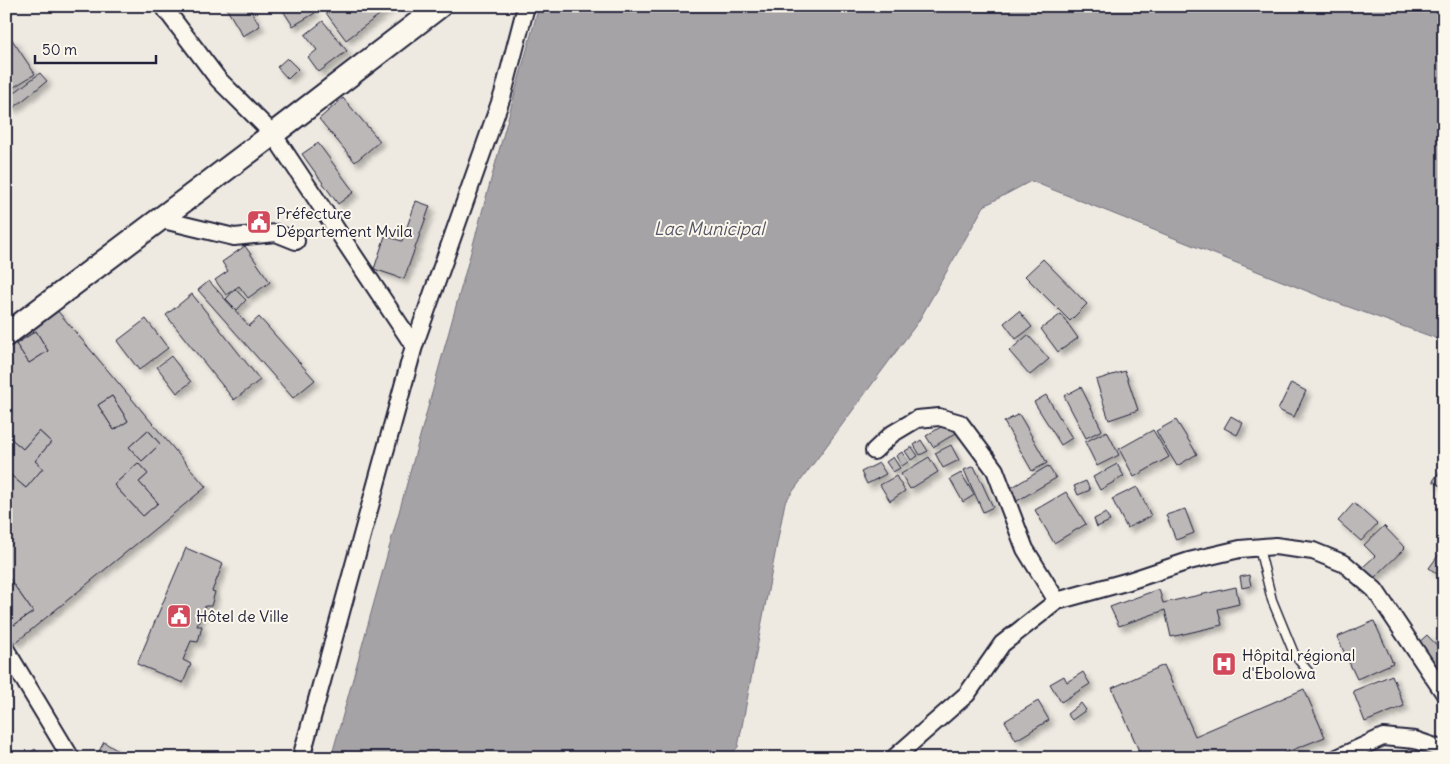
<svg xmlns="http://www.w3.org/2000/svg" width="1450" height="764" viewBox="0 0 1450 764" font-family="Delius,sans-serif">
<style>
.water{fill:#a6a3a7;stroke:#716f7c}
.building{fill:#bcb8b8;stroke:#22223b;fill-rule:evenodd;filter:url(#shadow)}
.lines{fill:none;stroke-linecap:round;stroke-linejoin:round}
.lane-casing{stroke:#22223b;stroke-width:11}
.street-casing{stroke:#22223b;stroke-width:20}
.secondary-casing{stroke:#22223b;stroke-width:26}
.lane{stroke:#fbf7ec;stroke-width:8}
.street{stroke:#fbf7ec;stroke-width:16}
.secondary{stroke:#fbf7ec;stroke-width:22}
.labels{text-anchor:middle;stroke-width:4;stroke-linejoin:round;paint-order:stroke}
.poi-label{font-size:16px;fill:#22223b;stroke:#fbf7ec;text-anchor:start}
.water-label{font-size:18px;font-style:italic;fill:#575666;stroke:#fbf7ec}
</style>
<defs>
<filter id="shadow"><feDropShadow dx="4.5" dy="4.5" stdDeviation="2.5" flood-color="#0004"/></filter>
</defs>
<rect width="100%" height="100%" fill="#eeeae2"/>
<filter id="ink" filterUnits="userSpaceOnUse"><feTurbulence type="fractalNoise" baseFrequency=".02" numOctaves="2"/><feDisplacementMap in="SourceGraphic" scale="10" xChannelSelector="R" yChannelSelector="G"/><feConvolveMatrix kernelMatrix="1 2 1 2 8 2 1 2 1" color-interpolation-filters="sRGB"/></filter>
<g filter="url(#ink)">
<polygon class="water" points="539,6 1444,6 1444,341 1332,301 1031,181 984,206 918,322 785,502 738,747 728,758 331,758"/>
<g class="building">
<polygon points="225,6 248,6 260,26 243,36"/>
<polygon points="280,6 311,6 315,13 293,26"/>
<polygon points="335,6 391,6 346,40 326,13"/>
<polygon points="323,21 347,51 319,72 308,57 317,50 305,35"/>
<polygon points="11,38 35,74 6,92 6,41"/>
<polygon points="287,58 298,69 288,79 277,67"/>
<polygon points="40,73 47,81 12,109 6,99"/>
<polygon points="343,98 380,141 355,162 319,119"/>
<polygon points="318,143 354,192 338,204 302,154"/>
<polygon points="416,201 430,206 404,279 374,269 385,236 402,241"/>
<polygon points="245,246 270,282 248,298 239,286 226,295 215,280 228,271 222,262"/>
<polygon points="1043,259 1087,304 1070,321 1025,276"/>
<polygon points="209,281 249,326 259,317 315,380 293,398 198,290"/>
<polygon points="235,289 246,300 237,310 226,299"/>
<polygon points="192,294 260,380 234,400 166,315"/>
<path d="M56,309L206,487L15,643L6,633V614L14,625L33,612L6,574V471L26,488L43,468L35,461L51,442L39,431L23,449L9,437L6,440V348ZM36,331L48,351L29,363L16,344ZM112,396L128,421L114,430L98,405ZM148,430L160,444L142,461L129,447ZM138,463L148,474L139,482L158,503L143,516L114,485Z"/>
<polygon points="1019,311 1032,327 1016,339 1004,323"/>
<polygon points="1061,314 1078,338 1058,352 1041,329"/>
<polygon points="146,319 168,348 139,370 117,341"/>
<polygon points="36,331 48,351 29,363 16,344"/>
<polygon points="1028,335 1049,359 1030,375 1009,351"/>
<polygon points="171,356 191,382 177,393 157,367"/>
<polygon points="1125,371 1138,410 1109,420 1096,380"/>
<polygon points="1291,383 1306,391 1294,417 1278,410"/>
<polygon points="1081,387 1102,430 1086,438 1064,396"/>
<polygon points="1046,395 1072,438 1061,445 1034,402"/>
<polygon points="112,396 128,421 114,430 98,405"/>
<polygon points="1019,414 1047,463 1032,471 1004,422"/>
<polygon points="1231,416 1243,423 1237,435 1224,428"/>
<polygon points="1176,420 1197,454 1177,466 1156,431"/>
<polygon points="949,422 956,433 933,447 926,436"/>
<polygon points="148,430 160,444 142,461 129,447"/>
<polygon points="1153,430 1169,457 1134,477 1119,449"/>
<polygon points="39,431 51,442 35,461 43,468 26,488 6,471 6,440 9,437 23,449"/>
<polygon points="1107,431 1119,455 1097,466 1085,442"/>
<polygon points="921,440 928,451 920,455 914,445"/>
<polygon points="951,445 959,460 943,468 935,453"/>
<polygon points="912,447 918,456 911,460 905,451"/>
<polygon points="902,452 908,462 902,466 896,456"/>
<polygon points="893,457 900,468 893,472 886,462"/>
<polygon points="929,457 938,472 910,489 901,474"/>
<polygon points="138,463 148,474 139,482 158,503 143,516 114,485"/>
<polygon points="879,463 886,474 867,484 861,472"/>
<polygon points="1117,464 1124,476 1100,490 1093,477"/>
<polygon points="1444,465 1444,488 1433,481"/>
<polygon points="974,466 993,507 983,512 964,470"/>
<polygon points="1048,466 1056,478 1017,501 1009,489"/>
<polygon points="961,473 974,495 963,502 950,479"/>
<polygon points="896,476 905,491 890,501 880,485"/>
<polygon points="1086,481 1090,490 1078,495 1074,486"/>
<polygon points="1137,487 1151,516 1127,528 1112,499"/>
<polygon points="1066,492 1086,524 1054,543 1035,510"/>
<polygon points="1354,503 1377,524 1361,541 1338,521"/>
<polygon points="1185,509 1194,533 1176,540 1166,515"/>
<polygon points="1106,513 1110,521 1097,527 1094,519"/>
<polygon points="1384,526 1405,548 1374,578 1363,567 1375,556 1364,545"/>
<polygon points="186,548 223,564 212,591 215,592 211,606 205,606 197,626 202,626 198,642 191,641 183,660 191,664 183,683 137,664"/>
<polygon points="1440,553 1444,555 1444,579 1429,568"/>
<polygon points="6,574 33,612 14,625 6,614"/>
<polygon points="1249,575 1251,586 1242,588 1240,577"/>
<polygon points="1236,587 1239,604 1218,609 1222,625 1171,637 1165,610 1119,626 1110,607 1159,589 1163,603"/>
<polygon points="1374,621 1393,663 1357,679 1337,637"/>
<polygon points="1427,635 1444,653 1444,674 1417,644"/>
<polygon points="1164,665 1195,736 1304,689 1325,737 1272,758 1142,758 1112,688"/>
<polygon points="1083,672 1090,684 1061,702 1050,684 1064,676 1067,682"/>
<polygon points="1392,675 1404,706 1365,722 1353,691"/>
<polygon points="1038,701 1049,720 1016,740 1005,721"/>
<polygon points="1081,703 1086,710 1072,720 1067,714"/>
<polygon points="104,742 118,751 114,758 102,758 97,755"/>
<polygon points="35,749 42,758 24,758"/>
</g>
<g class="lines">
<defs>
<polyline id="lane" points="1259,548 1272,600 1295,656 1308,671"/>
<g id="street">
<polyline points="163,6 218,79 273,134 414,346"/>
<polyline points="159,219 234,237 276,233 296,241"/>
<polyline points="874,451 892,434 917,419 939,417 960,423 995,470 1025,549 1057,601"/>
<polyline points="6,650 71,758"/>
<polyline points="301,758 414,346 503,94 526,6"/>
<polyline points="894,758 967,694 1002,644 1057,601 1129,581 1189,561 1240,549 1275,546 1313,551 1345,564 1375,590 1444,693"/>
<polyline points="1337,758 1383,737 1415,740 1444,750"/>
</g>
<polyline id="secondary" points="6,335 273,134 440,6"/>
</defs>
<use href="#lane" class="lane-casing"/>
<use href="#street" class="street-casing"/>
<use href="#secondary" class="secondary-casing"/>
<use href="#lane" class="lane"/>
<use href="#street" class="street"/>
<use href="#secondary" class="secondary"/>
</g>
</g>
<defs>
<symbol id="civic-square" viewBox="-11 -11 22 22"><rect x="-9" y="-9" width="18" height="18" rx="4" fill="#d1495b" stroke="#fbf7ec"/><path d="M-.6-6.5H3V-4.5H.6V-3L4-1V1h2V6H-6V1h2V-1L-.6-3ZM-1.2 2.5V6h2.4V2.5Z" fill="#fff"/></symbol>
<symbol id="hospital-square" viewBox="-11 -11 22 22"><rect x="-9" y="-9" width="18" height="18" rx="4" fill="#d1495b" stroke="#fbf7ec"/><path d="M-5-5h3v3.5h4V-5h3V5h-3V1.5h-4V5h-3Z" fill="#fff"/></symbol>
</defs>
<g fill-rule="evenodd">
<use href="#civic-square" x="245" y="208" width="28" height="28"/>
<use href="#civic-square" x="165" y="602" width="28" height="28"/>
<use href="#hospital-square" x="1210" y="650" width="28" height="28"/>
</g>
<g class="labels">
<g class="poi-label">
<text x="276" y="219">Préfecture<tspan x="276" dy="18">Département Mvila</tspan></text>
<text x="196" y="622">Hôtel de Ville</text>
<text x="1242" y="661">Hôpital régional<tspan x="1242" dy="18">d'Ebolowa</tspan></text>
</g>
<g class="water-label">
<text x="709" y="235">Lac Municipal</text>
</g>
</g>
<rect width="1450" height="764" fill="none" stroke="#fbf7ec" stroke-width="25"/>
<rect x="12" y="12" width="1425" height="739" fill="none" stroke="#22223b" stroke-width="2" filter="url(#ink)"/>
<path d="M35 55v8h121v-8" fill="none" stroke="#22223b" stroke-width="2.5"/>
<text x="42" y="55" font-size="15" fill="#22223b" stroke="#fbf7ec" stroke-width="4" paint-order="stroke">50 m</text>
</svg>
